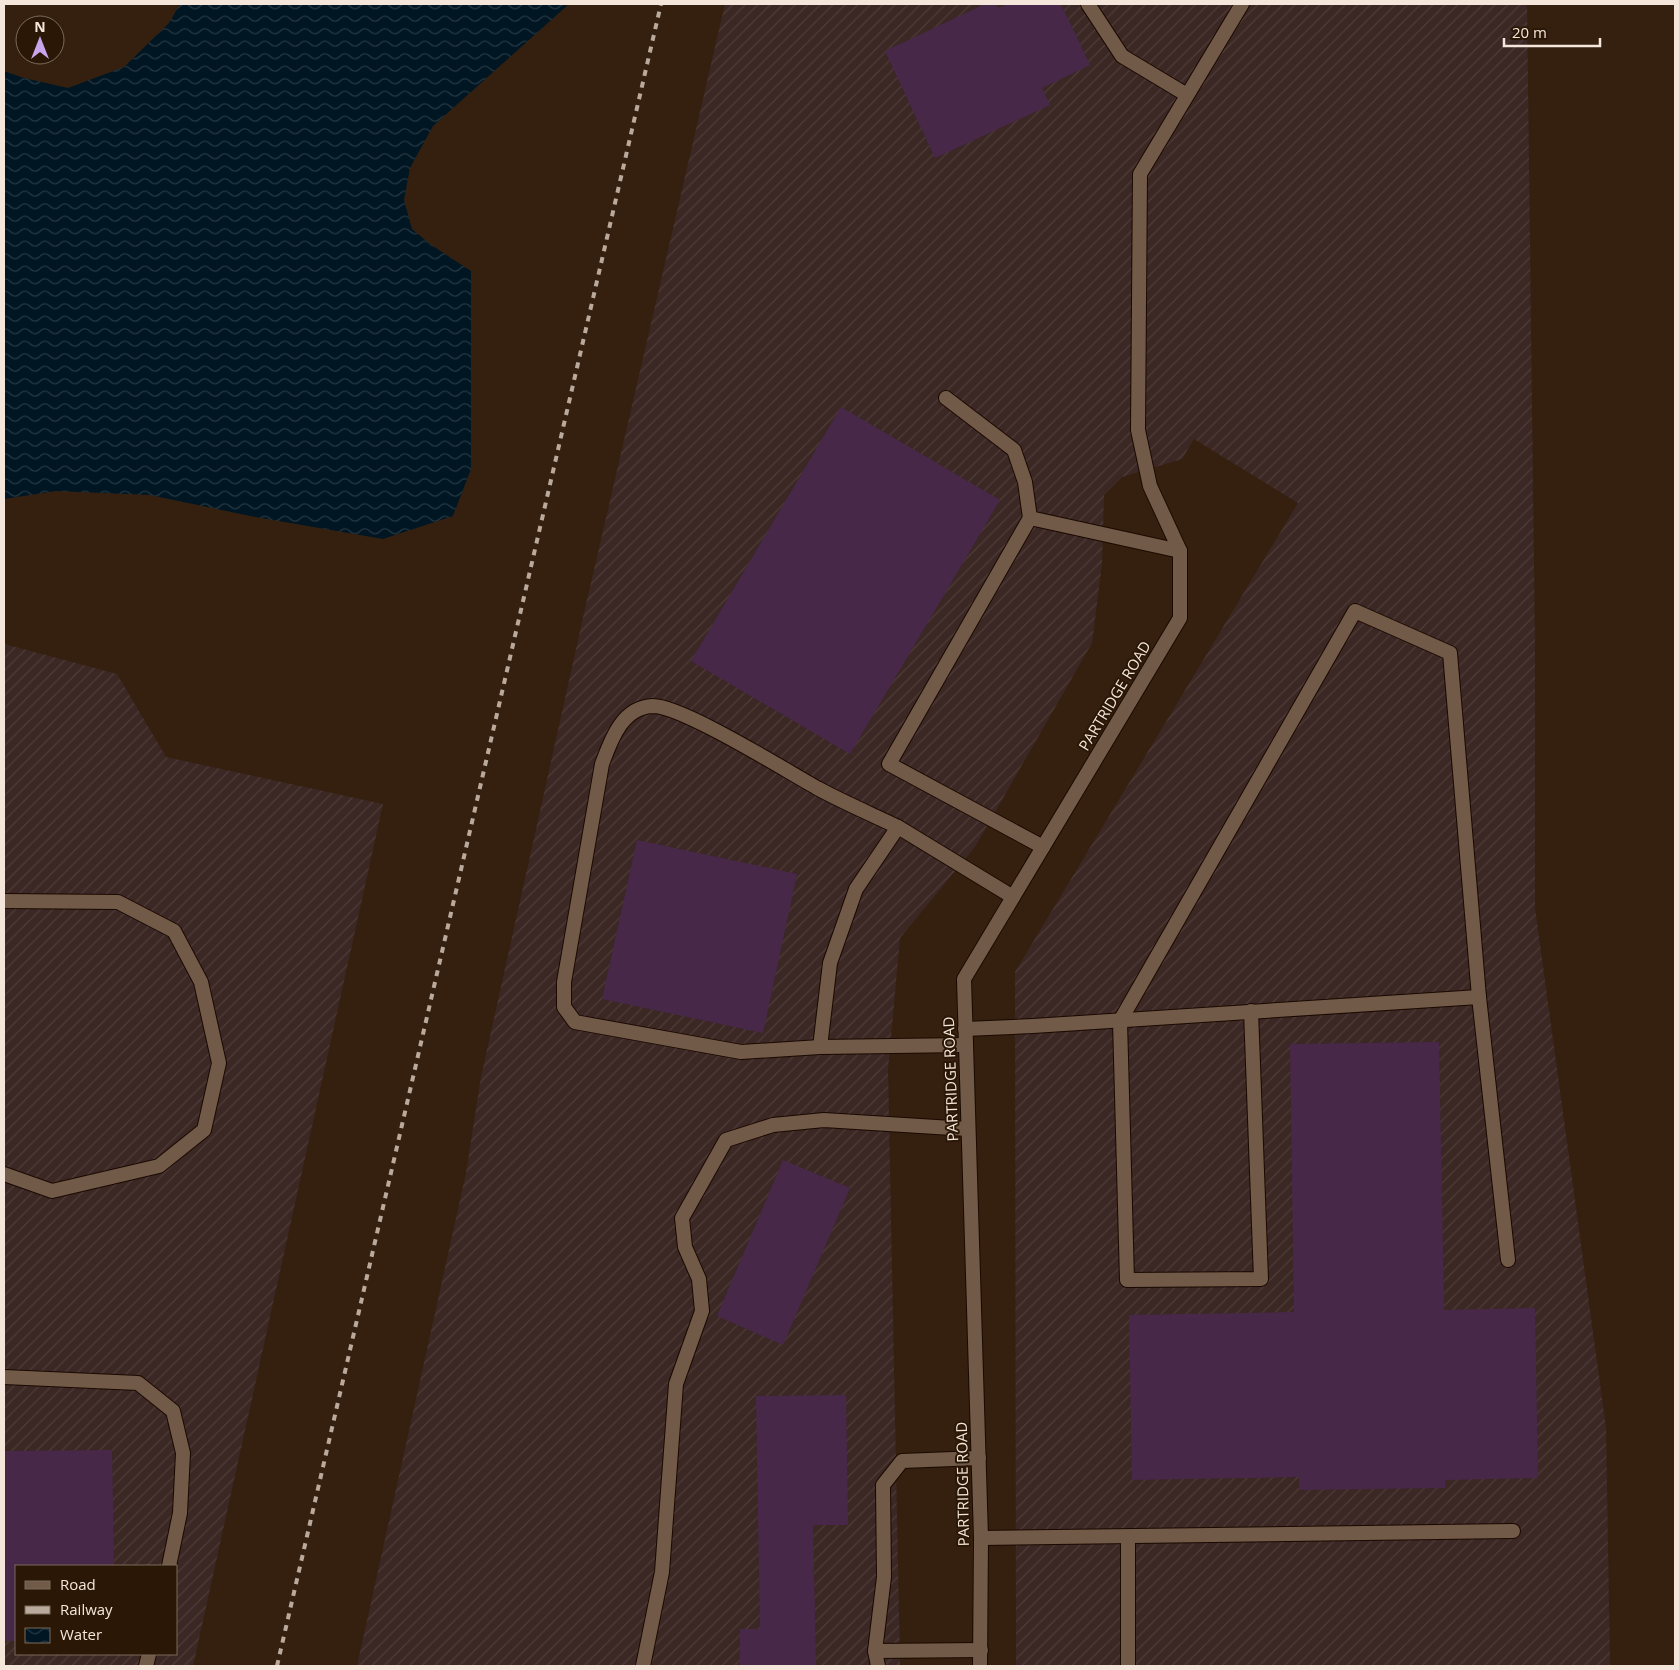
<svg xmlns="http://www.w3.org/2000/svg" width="1679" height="1670" viewBox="0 0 1679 1670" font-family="'Open Sans',sans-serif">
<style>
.industrial{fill:url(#industrial-furrows);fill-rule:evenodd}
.water{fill:url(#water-waves)}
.building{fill:#482849}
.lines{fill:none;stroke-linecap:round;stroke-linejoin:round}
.service-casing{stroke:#1b0900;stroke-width:16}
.minor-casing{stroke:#1b0900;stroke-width:16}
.service{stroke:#715a47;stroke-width:14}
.minor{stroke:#715a47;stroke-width:14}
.rail{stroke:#baaa9d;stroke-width:4;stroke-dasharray:6 6;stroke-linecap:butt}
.labels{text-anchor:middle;stroke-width:4;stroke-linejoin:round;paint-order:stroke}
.street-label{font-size:15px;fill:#f5e6db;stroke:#2a1705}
</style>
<defs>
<pattern id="industrial-furrows" width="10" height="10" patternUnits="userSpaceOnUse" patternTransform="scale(1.25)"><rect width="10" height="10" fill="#3b2724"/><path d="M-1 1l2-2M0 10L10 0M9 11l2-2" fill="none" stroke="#4e3c39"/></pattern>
<pattern id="water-waves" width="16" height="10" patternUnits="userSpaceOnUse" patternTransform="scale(1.25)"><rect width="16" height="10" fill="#001623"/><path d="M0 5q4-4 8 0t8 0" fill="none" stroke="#263842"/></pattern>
</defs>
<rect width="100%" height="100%" fill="#35200f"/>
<g class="industrial">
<polygon points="725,4 1527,4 1535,649 1535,908 1606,1428 1610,1666 1016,1666 1015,972 1298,503 1194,439 1182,459 1122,477 1104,495 1102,563 1092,643 975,847 900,938 888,1070 900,1666 357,1666 466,1173 481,1077 584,613"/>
<path d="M4,644L117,674L166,757L383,804L193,1666H4ZM16,1566H176V1654H16Z"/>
</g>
<polygon class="water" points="180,4 569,4 433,126 410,168 404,200 412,229 430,244 471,271 471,469 453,516 383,539 250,516 150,495 56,491 4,499 4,71 24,78 68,88 124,67 169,23"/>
<g class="building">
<polygon points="985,4 996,4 998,8 1008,4 1061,4 1090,65 1042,88 1050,105 935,158 885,51"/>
<polygon points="841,407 1000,500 850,754 691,661"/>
<polygon points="637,840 797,874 763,1033 602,999"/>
<polygon points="1439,1042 1444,1310 1535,1308 1538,1478 1445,1480 1445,1488 1299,1490 1299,1477 1132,1480 1129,1315 1294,1312 1290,1044"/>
<polygon points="783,1160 850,1188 783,1345 717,1316"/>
<polygon points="846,1395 848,1525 813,1525 816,1666 740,1666 740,1629 760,1629 756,1396"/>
<polygon points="112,1450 114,1566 16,1566 16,1641 4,1641 4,1451"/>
</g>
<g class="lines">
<defs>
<g id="service">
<polyline points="1088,4 1122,56 1187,95"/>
<polyline points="946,398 1014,450 1025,482 1030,518"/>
<polyline points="1180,551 1150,486 1138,430 1140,174 1242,4"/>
<polyline points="1043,847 889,764 1030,518 1180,551"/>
<polyline points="4,901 118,902 174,931 201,982 219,1063 204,1130 159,1166 52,1191 4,1174"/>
<polyline points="1251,1011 1261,1279 1127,1280 1120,1021 1355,611 1450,653 1479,997"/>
<polyline points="965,1029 1033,1026 1479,997 1508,1260"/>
<polyline points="966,1045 820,1047 830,963 856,889 898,827 1013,897"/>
<path d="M820,1047L741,1052L575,1022L564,1007V982L602,764C611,740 622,707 653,706C683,706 788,772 819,789C845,803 871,814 898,827"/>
<polyline points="4,1377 138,1383 173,1411 183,1453 180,1513 169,1566"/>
<polyline points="1128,1537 1128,1666"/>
<polyline points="981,1538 1513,1531"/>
<polyline points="875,1651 981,1650"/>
<polyline points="146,1666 149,1654"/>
<polyline points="643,1666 662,1572 676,1384 702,1311 699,1279 685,1247 682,1218 726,1140 773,1125 824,1120 968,1129"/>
<polyline points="878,1666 875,1651 884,1577 883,1485 902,1461 979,1458"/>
</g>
<polyline id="minor" points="980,1666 981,1538 964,979 1180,618 1180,551"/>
</defs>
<use href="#service" class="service-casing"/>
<use href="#minor" class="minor-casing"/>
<use href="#service" class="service"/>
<use href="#minor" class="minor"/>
<polyline class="rail" points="277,1666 661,4"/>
</g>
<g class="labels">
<g class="street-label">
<text transform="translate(1115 696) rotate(-59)" y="5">PARTRIDGE ROAD</text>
<text transform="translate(951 1079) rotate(-92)" y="5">PARTRIDGE ROAD</text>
<text transform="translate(963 1484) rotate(-91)" y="5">PARTRIDGE ROAD</text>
</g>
</g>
<rect width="1679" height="1670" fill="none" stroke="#f5e6db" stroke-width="10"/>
<rect x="15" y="1565" width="162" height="90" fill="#2a1705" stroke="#7b6a5b"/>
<rect x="25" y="1581" width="25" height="8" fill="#715a47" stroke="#7b6a5b"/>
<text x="60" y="1590" font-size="15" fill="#f5e6db">Road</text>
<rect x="25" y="1606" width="25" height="8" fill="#baaa9d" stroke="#7b6a5b"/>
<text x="60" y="1615" font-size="15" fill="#f5e6db">Railway</text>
<rect x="25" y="1628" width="25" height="15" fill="url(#water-waves)" stroke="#7b6a5b"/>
<text x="60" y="1640" font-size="15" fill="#f5e6db">Water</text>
<g transform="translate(40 40)"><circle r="24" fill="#2a1705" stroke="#7b6a5b"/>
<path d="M0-4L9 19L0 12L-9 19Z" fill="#c9a5ee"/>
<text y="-8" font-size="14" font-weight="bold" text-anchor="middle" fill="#f5e6db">N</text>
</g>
<path d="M1504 38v8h96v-8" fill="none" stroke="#f5e6db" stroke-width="2.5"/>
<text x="1512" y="38" font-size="15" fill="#f5e6db" stroke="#2a1705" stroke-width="4" paint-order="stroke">20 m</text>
</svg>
